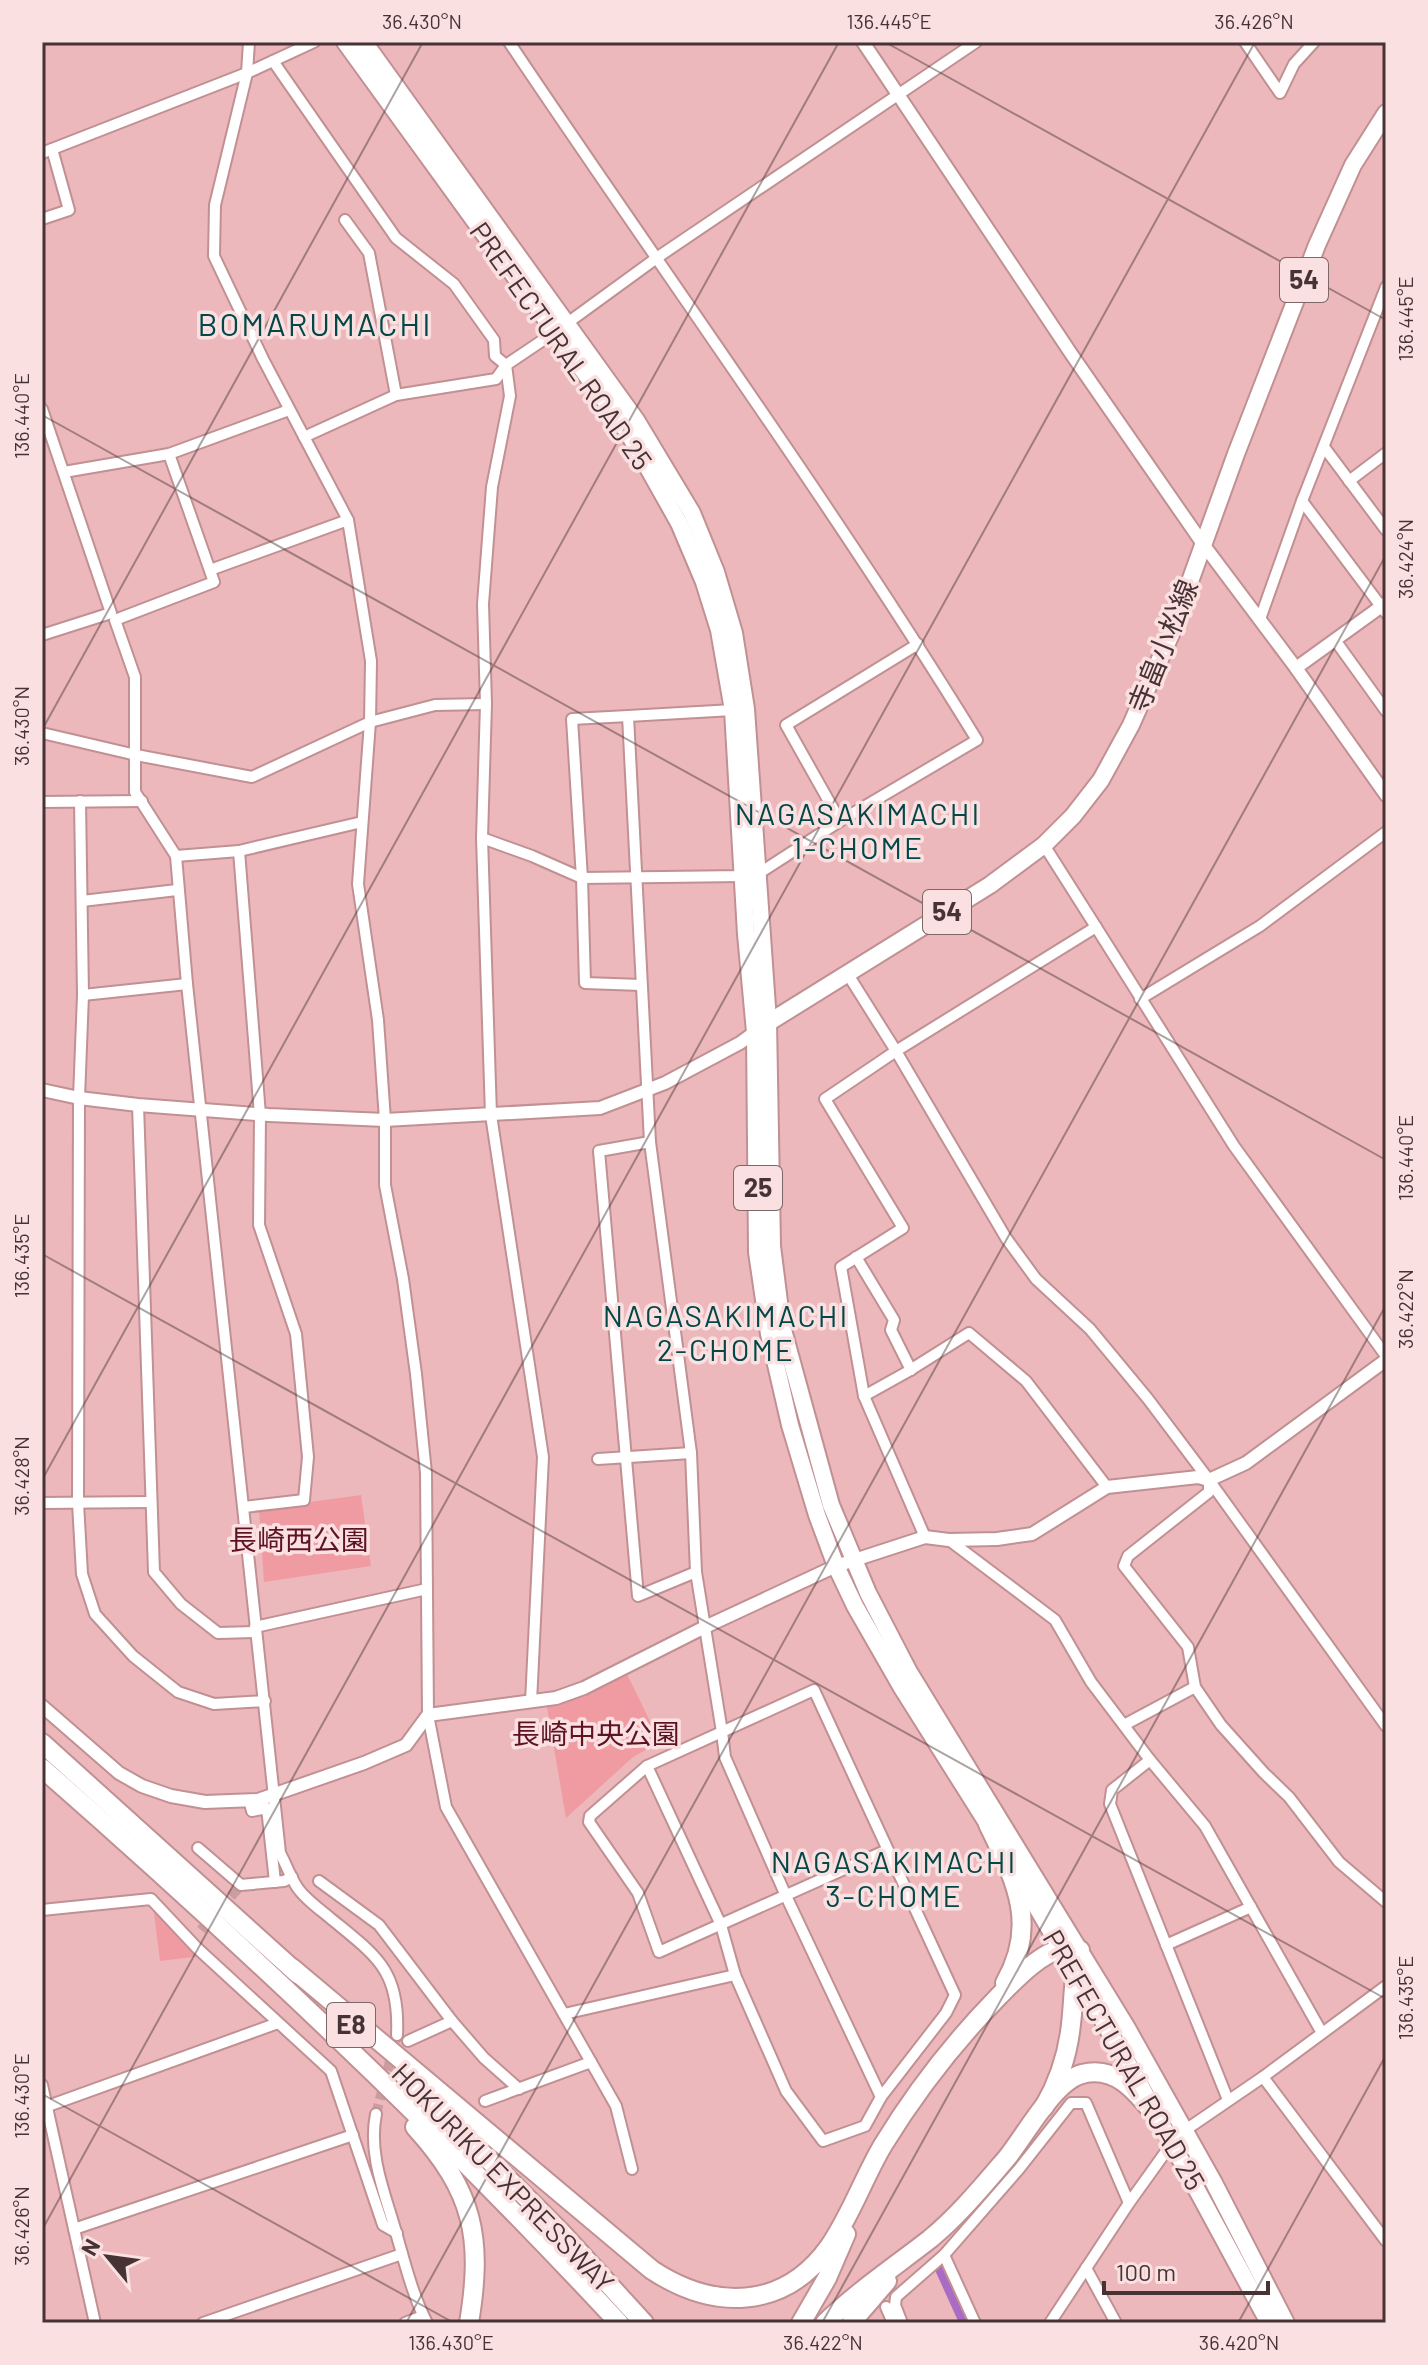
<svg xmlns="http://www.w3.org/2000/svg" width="1428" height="2365" viewBox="0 0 1428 2365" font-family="Barlow,'Noto Sans JP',sans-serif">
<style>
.green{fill:#ef9ba1}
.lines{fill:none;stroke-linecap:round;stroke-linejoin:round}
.canal{stroke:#aa6bc4;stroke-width:11}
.minor-tunnel{stroke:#cb9da0;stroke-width:10;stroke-dasharray:10 5;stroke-linecap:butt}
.minor-casing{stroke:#c19093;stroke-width:14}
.tertiary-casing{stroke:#c19093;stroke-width:16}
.primary-casing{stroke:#c19093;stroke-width:20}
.motorway-casing{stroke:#c19093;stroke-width:22}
.minor{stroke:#fff;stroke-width:10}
.tertiary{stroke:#fff;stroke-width:12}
.primary{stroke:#fff;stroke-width:16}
.motorway{stroke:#fff;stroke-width:18}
.ticks{fill:none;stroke:#473334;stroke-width:2;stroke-opacity:0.45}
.labels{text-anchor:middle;stroke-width:7;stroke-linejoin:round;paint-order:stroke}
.shield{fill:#fbe0e1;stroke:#7d6768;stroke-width:2}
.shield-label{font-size:26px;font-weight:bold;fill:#473334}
.street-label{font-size:28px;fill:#473334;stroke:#fbe0e1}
.park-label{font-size:28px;fill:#5d1321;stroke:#fbe0e1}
.neighbourhood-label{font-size:30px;letter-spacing:2px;fill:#044747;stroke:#fbe0e1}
.quarter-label{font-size:32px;letter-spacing:2px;fill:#044747;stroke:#fbe0e1}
.neatline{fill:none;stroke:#473334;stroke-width:3}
.ticks-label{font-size:20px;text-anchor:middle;fill:#473334}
</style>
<rect width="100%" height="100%" fill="#ecb8bb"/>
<g class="green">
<polygon points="361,1495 371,1566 264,1582 259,1509"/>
<polygon points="627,1674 660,1742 633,1757 566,1818 547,1707"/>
<polygon points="153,1905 184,1942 202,1956 160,1961"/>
</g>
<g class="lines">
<polyline class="canal" points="941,2270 965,2323"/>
<g class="minor-tunnel">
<polyline points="201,1930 241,1885"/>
<polyline points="376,2114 397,2035"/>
</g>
<defs>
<g id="minor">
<polyline points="249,42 247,73 215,205 214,256 263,359 348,520 371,661 370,722 358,884 378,1020 385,1120 385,1185 403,1279 416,1374 426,1473 428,1715 446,1807 616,2106 632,2169"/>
<polyline points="1245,42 1280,93 1294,64 1314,42"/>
<polyline points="273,61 396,238 454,284 494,340 495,356 506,365 510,396 492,487 483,604 486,704 482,838 491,1115 543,1457 531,1702"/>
<polyline points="42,153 247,73 314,42"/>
<polyline points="42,219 69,210 52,149"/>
<polyline points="345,220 369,253 396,395"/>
<polyline points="42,409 111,613 42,635"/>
<polyline points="304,437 396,395 496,379 506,365 555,332 658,257 976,42"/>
<polyline points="1324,447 1386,530"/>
<path d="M169,454L214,582L115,620L135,677V792L176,856L187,984L280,1853C286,1864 290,1876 297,1887C304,1898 318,1908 329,1917C376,1956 400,1969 397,2035"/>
<polyline points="64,472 169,454 289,410"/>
<polyline points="1349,481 1386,453"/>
<polyline points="1302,501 1386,613"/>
<polyline points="210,570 348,520"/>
<polyline points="1260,619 1302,501 1386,287"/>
<polyline points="1335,640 1386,711"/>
<polyline points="733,710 628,716 650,1142 691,1453 696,1572 722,1732 725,1757 786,1896 881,2097 946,2013 955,1995 814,1690 647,1766 590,1816 589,1822 638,1893 659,1952 887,1850"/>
<polyline points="628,716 572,719 582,878 585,983 641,985"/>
<polyline points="42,733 136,755 252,777 370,722 435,705 486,704"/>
<polyline points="80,801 83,995 79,1098 78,1503 82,1574 95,1614 133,1656 178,1692 214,1704 265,1701"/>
<polyline points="42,802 142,801"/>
<polyline points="840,821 786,725 918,644"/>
<path d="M482,838L532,856L582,878L743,876L758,874L840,821L977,740C830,501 665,275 509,42"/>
<polyline points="239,851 260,1115 259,1225 296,1334 308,1457 304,1500 244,1507"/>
<polyline points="176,856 239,851 362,822"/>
<polyline points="82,901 177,890"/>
<polyline points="1096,927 1234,1146 1386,1356"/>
<polyline points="847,973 896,1051 1006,1238 1036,1279 1090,1329 1148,1399 1209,1480 1386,1726"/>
<polyline points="83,995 187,984"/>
<polyline points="1140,999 1260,926 1386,832"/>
<polyline points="138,1105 154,1572 181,1604 218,1633 255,1632"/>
<polyline points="650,1142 599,1151 638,1596 696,1572"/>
<polyline points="856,1257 894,1320 891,1330 911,1370"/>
<polyline points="864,1396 907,1372 969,1333 1026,1381 1107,1487"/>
<polyline points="598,1459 691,1453"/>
<polyline points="1209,1480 1209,1492 1128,1556 1124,1566 1188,1647 1195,1687 1221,1725 1264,1773 1289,1797 1339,1862 1386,1902"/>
<polyline points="42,1503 150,1502"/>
<polyline points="925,1537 864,1396 841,1267 903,1228 825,1099 896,1051 1096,927 1044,845"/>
<polyline points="949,1540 1055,1620 1091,1682 1150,1760 1205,1826 1322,2033"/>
<polyline points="255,1627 427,1589"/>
<polyline points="1124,1725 1195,1687"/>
<polyline points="1150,1760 1112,1790 1110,1804 1228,2100"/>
<polyline points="647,1766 721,1925 735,1975 786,2091 823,2141 865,2126 881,2097"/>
<polyline points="249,1800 252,1811 267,1808 275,1882"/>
<polyline points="198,1848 241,1885 284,1881 292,1877"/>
<polyline points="319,1881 379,1925 452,2021 484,2058 519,2089"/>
<polyline points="42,1910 151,1899 197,1948 331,2071 383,2225 397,2233"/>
<polyline points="1166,1945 1251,1907"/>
<polyline points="564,2014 735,1975"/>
<polyline points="408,2041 452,2021"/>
<polyline points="1263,2077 1386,2241"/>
<polyline points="42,2085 95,2323"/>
<polyline points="485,2101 591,2062"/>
<polyline points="48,2106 278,2023"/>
<path d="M376,2114C368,2153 384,2191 395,2229C404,2260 412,2294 427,2323"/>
<polyline points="74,2229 353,2135"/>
<polyline points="944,2255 975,2323"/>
<polyline points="1086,2268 1116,2323"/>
<polyline points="886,2307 893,2323"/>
<polyline points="203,2323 402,2254"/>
<polyline points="405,2323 423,2316"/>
<polyline points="902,2323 895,2305 896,2297 944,2255 1019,2169 1071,2103 1086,2103 1129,2203"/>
<polyline points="1050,2323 1129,2203 1172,2143 1184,2131 1263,2077 1386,1986"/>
</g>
<g id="tertiary">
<polyline points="863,42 1072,355 1203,544 1296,668 1386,795"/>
<polyline points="1296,668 1386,603"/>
<polyline points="42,1090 79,1098 138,1105 269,1115 385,1120 600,1108 665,1083 740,1043 755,1032"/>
<polyline points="42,1706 119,1773 142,1786 171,1796 205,1802 258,1800 364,1763 406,1745 428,1715 556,1698 584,1688 705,1627 836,1566 925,1537 949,1540 997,1539 1032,1534 1107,1487 1198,1477 1209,1480 1246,1463 1386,1360"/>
</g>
<g id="primary">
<polyline points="345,42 629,434 679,523 704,582 719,630 733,710 746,934 755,1032 757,1252 769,1334 790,1425 817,1515 836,1566 855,1606 902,1688 994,1834"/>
<polyline points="364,42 636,420 692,513 716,572 734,633 746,709 768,1021 772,1246 782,1326 831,1505 868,1593 909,1672 1127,2028 1214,2183 1286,2323"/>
<polyline points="763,1026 990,885 1044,845 1073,816 1101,780 1131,725 1171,634 1236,454 1317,245 1353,165 1386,113"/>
<polyline points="1014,1868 1138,2081 1269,2323"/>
</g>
<g id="motorway">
<polyline points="42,1743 298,1974"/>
<path d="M42,1768C243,1944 437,2127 619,2323"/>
<path d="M988,1824C1015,1880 1039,1924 1005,1983"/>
<path d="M292,1968L652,2270C713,2310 783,2311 829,2247C851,2215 864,2177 883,2145C916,2091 955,2041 999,1996C1013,1982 1041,1952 1062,1949C1067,1948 1074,1950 1080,1950C1073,1975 1074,1999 1071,2024C1068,2054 1059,2081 1044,2107"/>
<polyline points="404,2075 560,2231 644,2323"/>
<path d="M415,2127C474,2192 483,2238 469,2323"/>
<polyline points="801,2323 827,2278 846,2234"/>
<path d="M825,2323C858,2291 894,2267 930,2239C958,2216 982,2187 1006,2159C1025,2136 1054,2081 1082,2074C1118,2064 1140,2097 1160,2121"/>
<polyline points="851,2323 887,2281"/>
</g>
</defs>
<use href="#minor" class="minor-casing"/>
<use href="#tertiary" class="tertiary-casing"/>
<use href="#primary" class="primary-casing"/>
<use href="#motorway" class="motorway-casing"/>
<use href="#minor" class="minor"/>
<use href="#tertiary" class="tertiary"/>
<use href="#primary" class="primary"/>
<use href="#motorway" class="motorway"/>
</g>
<path class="ticks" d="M885,42L1386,320M42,415L1386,1160M42,730L423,42M42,1254L1386,1999M42,1480L839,42M42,2094L454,2323M42,2230L1255,42M406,2323L1386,555M822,2323L1386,1305M1238,2323L1386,2055"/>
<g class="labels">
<g class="shield">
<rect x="1280" y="258" width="48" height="44" rx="6"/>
<rect x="923" y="890" width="48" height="44" rx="6"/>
<rect x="734" y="1166" width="48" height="44" rx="6"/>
<rect x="327" y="2003" width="48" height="44" rx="6"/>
</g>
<g class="shield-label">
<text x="1304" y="289">54</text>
<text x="947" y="921">54</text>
<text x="758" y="1197">25</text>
<text x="351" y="2034">E8</text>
</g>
<g class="street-label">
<text transform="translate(561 346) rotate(55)" y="10">PREFECTURAL ROAD 25</text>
<text transform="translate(1163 646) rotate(-68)" y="10">寺畠小松線</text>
<text transform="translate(1124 2060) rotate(60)" y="10">PREFECTURAL ROAD 25</text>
<text transform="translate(503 2178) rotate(46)" y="10">HOKURIKU EXPRESSWAY</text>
</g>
<g class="park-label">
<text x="299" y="1550">長崎西公園</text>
<text x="596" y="1744">長崎中央公園</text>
</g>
<g class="neighbourhood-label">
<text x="858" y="825">NAGASAKIMACHI<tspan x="858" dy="34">1-CHOME</tspan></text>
<text x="726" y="1327">NAGASAKIMACHI<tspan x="726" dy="34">2-CHOME</tspan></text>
<text x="894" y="1873">NAGASAKIMACHI<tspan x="894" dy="34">3-CHOME</tspan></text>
</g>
<g class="quarter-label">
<text x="315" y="336">BOMARUMACHI</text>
</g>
</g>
<rect width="1428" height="2365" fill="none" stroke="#fbe0e1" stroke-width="88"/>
<g transform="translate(108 2257) rotate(299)" stroke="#fbe0e1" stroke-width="6" paint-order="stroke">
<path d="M0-6L14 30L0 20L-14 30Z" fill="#473334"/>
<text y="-12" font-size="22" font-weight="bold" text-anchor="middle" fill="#473334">N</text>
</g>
<path d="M1104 2281v12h164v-12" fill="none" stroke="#473334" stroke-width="4"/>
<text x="1116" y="2281" font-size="24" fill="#473334" stroke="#fbe0e1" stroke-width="6" paint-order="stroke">100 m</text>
<rect x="44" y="44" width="1340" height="2277" class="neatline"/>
<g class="ticks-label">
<text x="422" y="29">36.430°N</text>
<text x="889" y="29">136.445°E</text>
<text x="1254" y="29">36.426°N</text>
<text transform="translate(1406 319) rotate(-90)" y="7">136.445°E</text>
<text transform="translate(22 416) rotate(-90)" y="7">136.440°E</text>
<text transform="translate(1406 559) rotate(-90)" y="7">36.424°N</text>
<text transform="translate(22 726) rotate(-90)" y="7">36.430°N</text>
<text transform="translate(1406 1158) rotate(-90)" y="7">136.440°E</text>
<text transform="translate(22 1256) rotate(-90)" y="7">136.435°E</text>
<text transform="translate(1406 1309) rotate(-90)" y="7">36.422°N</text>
<text transform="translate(22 1476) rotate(-90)" y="7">36.428°N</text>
<text transform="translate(1406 1998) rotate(-90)" y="7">136.435°E</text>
<text transform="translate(22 2096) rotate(-90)" y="7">136.430°E</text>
<text transform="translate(22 2226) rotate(-90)" y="7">36.426°N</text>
<text x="451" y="2350">136.430°E</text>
<text x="823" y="2350">36.422°N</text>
<text x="1239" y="2350">36.420°N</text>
</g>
</svg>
